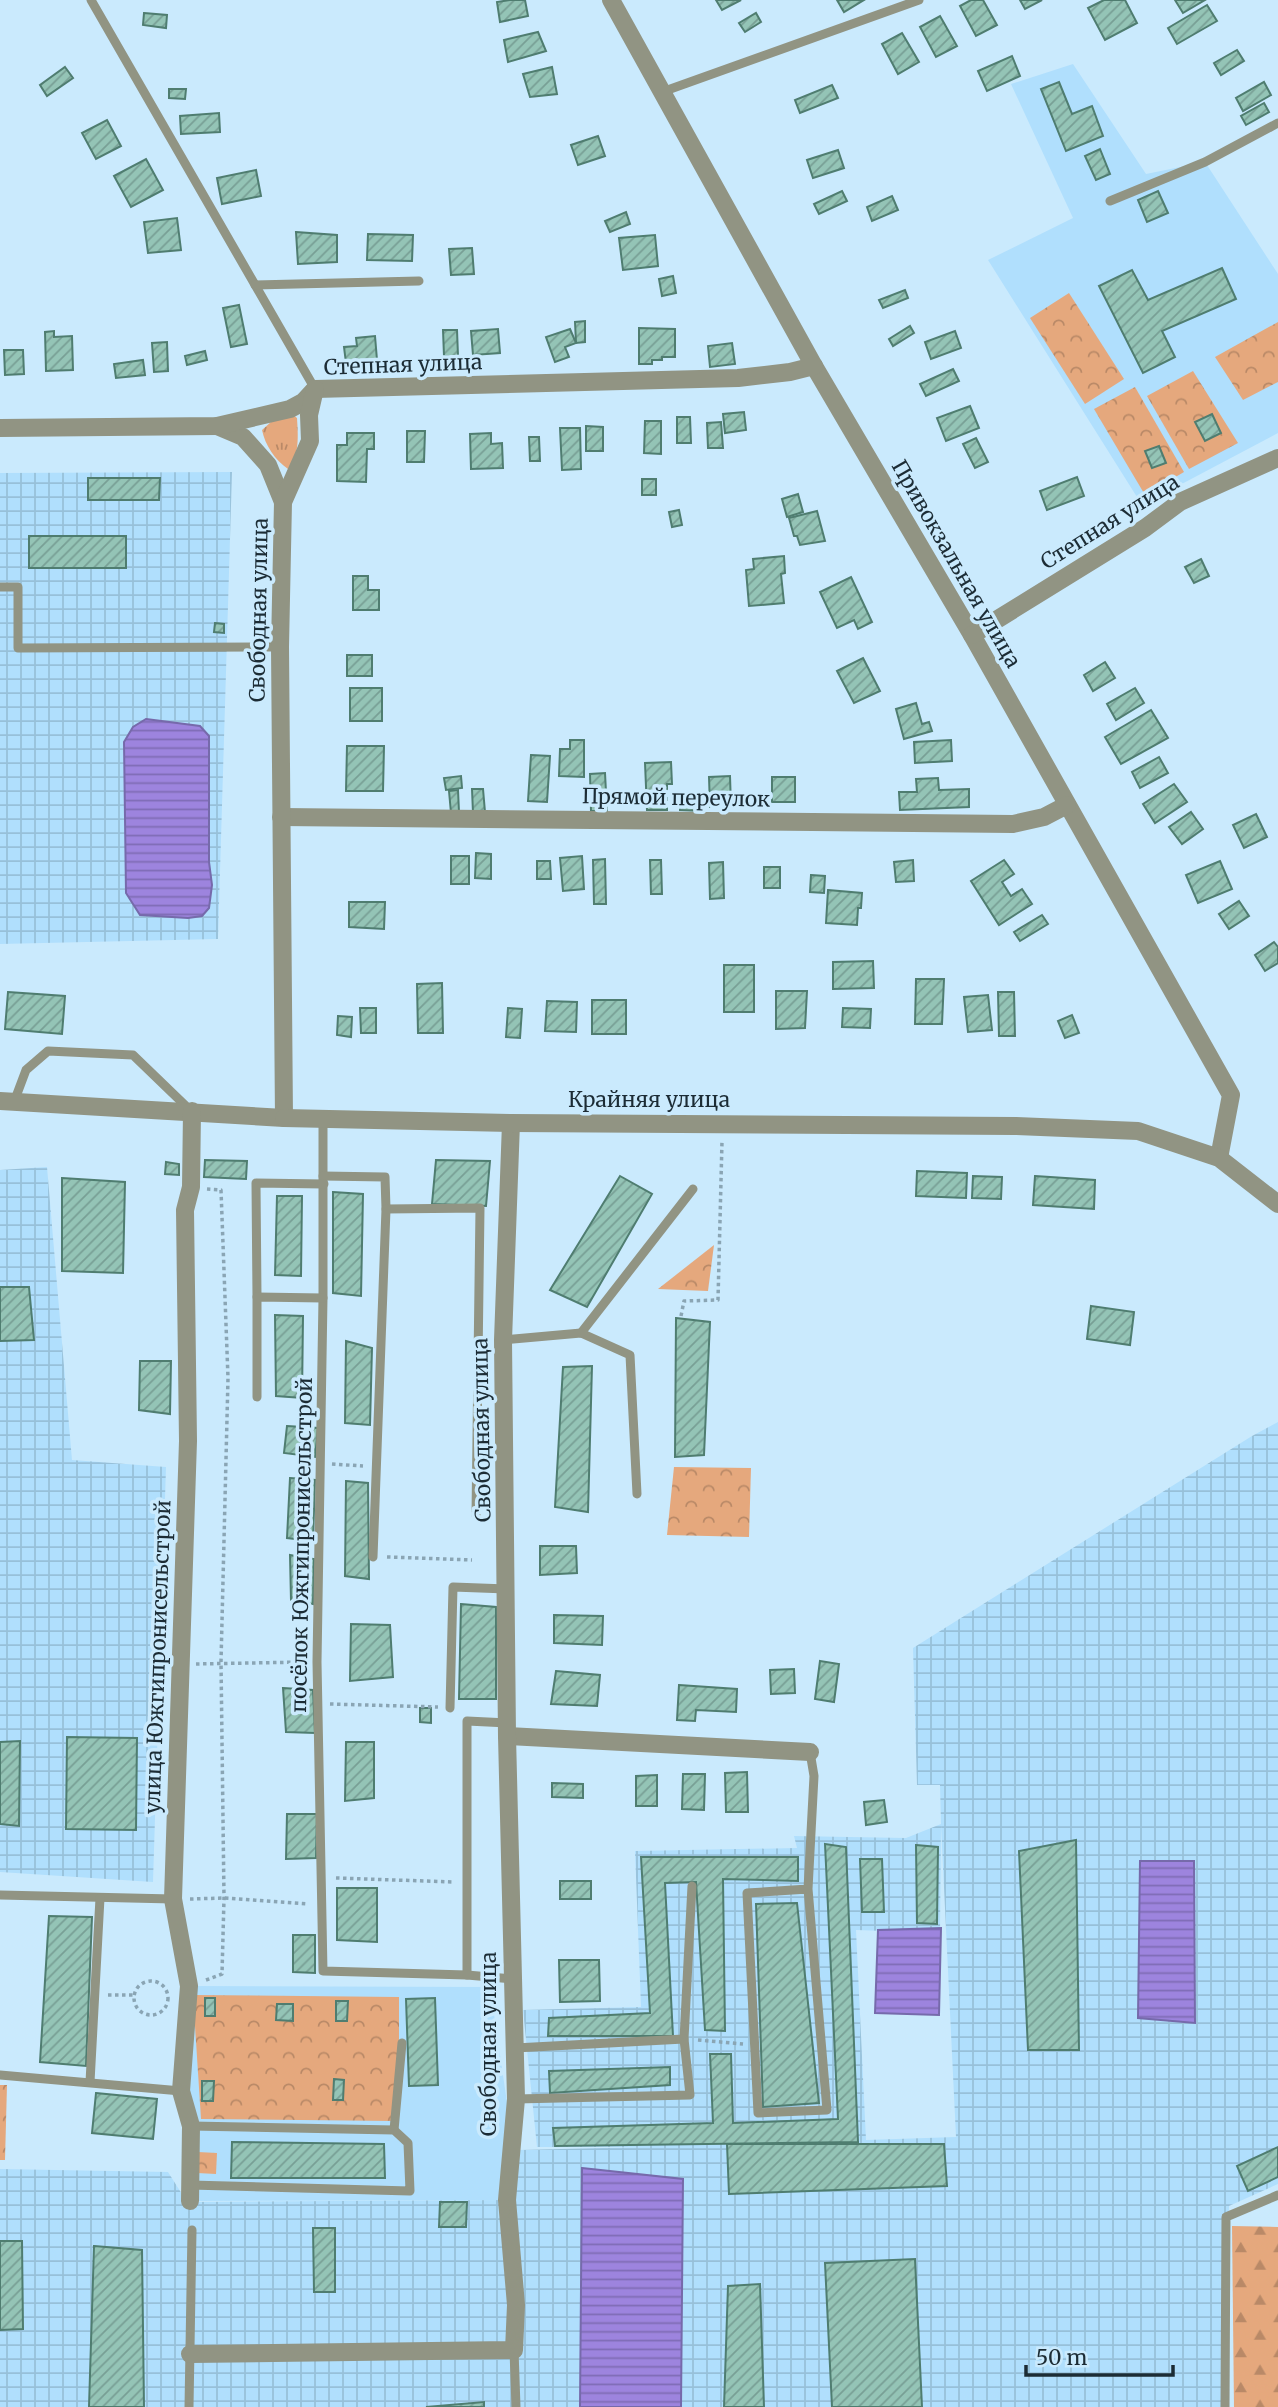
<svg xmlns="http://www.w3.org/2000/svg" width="1278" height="2407" viewBox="0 0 1278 2407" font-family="Merriweather,serif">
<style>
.built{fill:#b0dffd}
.industrial{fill:url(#industrial-grid);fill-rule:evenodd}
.grass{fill:url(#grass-tufts)}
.forest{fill:url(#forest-firs)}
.park{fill:url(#park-crowns)}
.water{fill:url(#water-rules);stroke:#766aab;stroke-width:2}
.building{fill:url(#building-hatch);stroke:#4f7d70;stroke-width:2}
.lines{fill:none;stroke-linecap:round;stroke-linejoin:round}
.path{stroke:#8aa5b4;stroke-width:3.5;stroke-dasharray:3.5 3.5;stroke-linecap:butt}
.service{stroke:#919483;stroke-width:9}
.minor{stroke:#919483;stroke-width:18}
.tertiary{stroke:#919483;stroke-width:18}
.labels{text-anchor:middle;stroke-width:7;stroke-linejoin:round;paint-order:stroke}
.street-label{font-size:21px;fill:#1c2c35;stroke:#caeafd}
</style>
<defs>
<pattern id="industrial-grid" width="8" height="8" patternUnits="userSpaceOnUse" patternTransform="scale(1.75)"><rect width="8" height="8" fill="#b0dffd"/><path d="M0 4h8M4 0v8" fill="none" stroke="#97c0d9"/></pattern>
<pattern id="grass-tufts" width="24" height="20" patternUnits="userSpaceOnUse" patternTransform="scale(1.75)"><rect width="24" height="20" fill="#e5a87d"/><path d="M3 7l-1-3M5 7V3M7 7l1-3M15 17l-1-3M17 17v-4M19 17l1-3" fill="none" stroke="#b98967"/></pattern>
<pattern id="forest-firs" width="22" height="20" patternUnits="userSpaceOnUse" patternTransform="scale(1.75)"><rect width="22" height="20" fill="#e5a87d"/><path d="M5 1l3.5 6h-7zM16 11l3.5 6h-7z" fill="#b98967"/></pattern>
<pattern id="park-crowns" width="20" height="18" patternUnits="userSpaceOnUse" patternTransform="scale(1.75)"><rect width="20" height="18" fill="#e5a87d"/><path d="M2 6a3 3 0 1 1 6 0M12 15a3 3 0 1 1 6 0" fill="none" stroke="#b98967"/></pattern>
<pattern id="water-rules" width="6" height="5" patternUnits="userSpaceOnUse" patternTransform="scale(1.75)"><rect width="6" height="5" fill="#9d84de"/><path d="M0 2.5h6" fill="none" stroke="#7f6cb5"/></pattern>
<pattern id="building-hatch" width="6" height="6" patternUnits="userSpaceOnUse" patternTransform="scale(1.75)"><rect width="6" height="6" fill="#94c4b6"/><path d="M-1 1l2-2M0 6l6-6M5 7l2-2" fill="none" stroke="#789f95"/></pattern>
</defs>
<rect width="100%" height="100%" fill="#caeafd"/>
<g class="built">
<polygon points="1073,64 1146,174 1205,162 1278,274 1278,433 1142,505 988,260 1073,218 1011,84"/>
<polygon points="189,1986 490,1987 514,2150 507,2200 190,2201"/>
</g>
<g class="industrial">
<polygon points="232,472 218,939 0,944 0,473"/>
<polygon points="47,1167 72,1460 166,1467 153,1882 0,1872 0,1170"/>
<path d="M1278,1422V2184L1229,2206L1225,2407H0V2169L168,2172L187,2202L508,2200L520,2150L644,2147H537L523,2010L641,2007L635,1851L797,1848L794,1836L906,1838L941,1824L940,1785H917L913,1648L1252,1436ZM941,1825L956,2137L866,2140L856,1930L940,1933Z"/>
</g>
<path class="grass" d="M292,414L297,418C298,435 300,456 288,469C275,460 265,445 262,430L272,421Z"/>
<polygon class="forest" points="1232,2226 1278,2227 1278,2407 1234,2407"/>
<g class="park">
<polygon points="1069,293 1124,379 1085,404 1030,318"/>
<polygon points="1278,322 1278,382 1243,400 1215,357"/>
<polygon points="1193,371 1238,443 1189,469 1147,396"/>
<polygon points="1135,387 1184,472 1145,495 1094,409"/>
<polygon points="714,1245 708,1291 658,1289"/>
<polygon points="674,1467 751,1468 749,1537 667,1535"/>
<polygon points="193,1995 399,1997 399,2105 393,2121 201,2119"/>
<polygon points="0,2085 7,2085 5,2160 0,2160"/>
<polygon points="198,2152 217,2153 216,2174 197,2173"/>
</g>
<g class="water">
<polygon points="146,719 200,726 209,736 209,862 212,885 209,908 202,916 188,918 140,915 126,893 124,742 133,727"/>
<polygon points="1140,1861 1194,1861 1195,2023 1138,2018"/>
<polygon points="941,1928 939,2015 875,2013 878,1930"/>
<polygon points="582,2168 683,2179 681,2407 580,2407"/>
</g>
<g class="building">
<polygon points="510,0 525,0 528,16 500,22 497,2"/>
<polygon points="716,0 741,0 722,10"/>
<polygon points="837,0 864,0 844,12"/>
<polygon points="971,0 983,0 997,25 976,36 960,6"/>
<polygon points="1020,0 1042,0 1025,9"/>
<polygon points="1104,0 1125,0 1137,23 1105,40 1088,8"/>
<polygon points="1175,0 1205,0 1183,13"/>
<polygon points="1207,5 1217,21 1177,44 1168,28"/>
<polygon points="144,13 167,15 166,28 143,25"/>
<polygon points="756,13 761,22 745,32 739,23"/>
<polygon points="940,16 957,46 936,57 920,27"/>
<polygon points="538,32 546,51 508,62 504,40"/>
<polygon points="902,33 919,62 898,74 882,44"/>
<polygon points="1237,50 1244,61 1221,75 1214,63"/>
<polygon points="1012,56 1020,76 987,91 978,71"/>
<polygon points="65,67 73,78 47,96 40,85"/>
<polygon points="552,67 557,94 530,97 523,74"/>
<polygon points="1059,82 1072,114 1092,106 1103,136 1066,151 1041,89"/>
<polygon points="1264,82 1271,95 1243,111 1236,98"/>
<polygon points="832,85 838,98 800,113 795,100"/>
<polygon points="169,89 186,89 185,99 169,98"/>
<polygon points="1264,103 1269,112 1246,125 1241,116"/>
<polygon points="219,113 220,132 181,134 180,116"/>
<polygon points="107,120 121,146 96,159 82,133"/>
<polygon points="598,136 605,156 578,165 571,145"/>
<polygon points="1100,149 1110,174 1096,180 1085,156"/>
<polygon points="838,150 844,168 813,178 807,160"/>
<polygon points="146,159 163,190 131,207 114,176"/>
<polygon points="256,170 261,196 222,204 217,178"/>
<polygon points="842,191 847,201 819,214 814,204"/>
<polygon points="1158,191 1168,213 1147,222 1138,200"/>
<polygon points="892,196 898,210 872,221 867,207"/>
<polygon points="626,212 630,224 610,232 605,221"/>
<polygon points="177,218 181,250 148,253 144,222"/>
<polygon points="296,232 337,235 337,262 298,264"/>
<polygon points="368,234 413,235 412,261 367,260"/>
<polygon points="655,235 658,266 623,270 619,238"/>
<polygon points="472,248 474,274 451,275 449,249"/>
<polygon points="1222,268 1236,299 1162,331 1175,357 1143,373 1099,286 1132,270 1148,300"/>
<polygon points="673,276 676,293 662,296 659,279"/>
<polygon points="905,290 908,298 883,308 879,300"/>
<polygon points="239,305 247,344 231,347 223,308"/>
<polygon points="585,321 585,342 576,343 575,322"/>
<polygon points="910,326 914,333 893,346 889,339"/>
<polygon points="639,328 675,329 675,357 662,357 662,360 652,360 652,364 639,364"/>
<polygon points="498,329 500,353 473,355 471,331"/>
<polygon points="570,329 576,343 565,347 569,357 555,362 546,337"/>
<polygon points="443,330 457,330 458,356 444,356"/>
<polygon points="54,331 54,337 72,336 73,370 46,371 45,332"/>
<polygon points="955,331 961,348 931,359 925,342"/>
<polygon points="375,336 377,360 346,363 344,347 357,346 356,338"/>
<polygon points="167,342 168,371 154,372 152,343"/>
<polygon points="732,343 735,364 710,367 708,346"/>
<polygon points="4,350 23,350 24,374 5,375"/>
<polygon points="205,351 207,360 187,365 185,356"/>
<polygon points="143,360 145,375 116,378 114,364"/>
<polygon points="953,369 959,381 926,396 920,384"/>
<polygon points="970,406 979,428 946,441 937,418"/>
<polygon points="744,412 746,430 725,433 723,414"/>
<polygon points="1212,414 1221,433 1205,441 1195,422"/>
<polygon points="677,417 690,417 691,443 677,443"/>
<polygon points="645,421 661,421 661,454 644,453"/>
<polygon points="721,422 723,448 708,448 707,423"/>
<polygon points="586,426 603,427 603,451 586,451"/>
<polygon points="560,428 580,428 581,469 562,470"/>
<polygon points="407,431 425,431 424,462 407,462"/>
<polygon points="347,433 374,433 374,449 367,449 366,482 337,481 337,445 347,445"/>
<polygon points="491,433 491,444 502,443 503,468 471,469 470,434"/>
<polygon points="529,437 539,437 540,461 530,461"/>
<polygon points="976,438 988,462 975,468 963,444"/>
<polygon points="1159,446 1166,463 1152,468 1145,451"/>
<polygon points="1077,477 1084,496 1047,510 1040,491"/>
<polygon points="88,478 160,478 159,500 88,500"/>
<rect x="642" y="479" width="14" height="16"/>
<polygon points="798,494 803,512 787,517 782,499"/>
<polygon points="679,510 682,525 672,527 669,512"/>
<polygon points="817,511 825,541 800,545 797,536 794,536 789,518"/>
<rect x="29" y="536" width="97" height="32"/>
<polygon points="784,556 785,573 781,574 784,603 749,606 746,570 754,569 753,559"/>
<polygon points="1201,559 1209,576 1194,583 1185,567"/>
<polygon points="353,576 368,576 368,590 379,590 379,610 353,610"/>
<polygon points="851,577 872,622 858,629 854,620 837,628 820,592"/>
<polygon points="215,623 224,624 224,633 214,632"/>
<rect x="347" y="655" width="25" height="21"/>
<polygon points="863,658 880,691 854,703 837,671"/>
<polygon points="1105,662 1115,678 1093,691 1084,675"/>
<rect x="350" y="688" width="32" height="33"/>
<polygon points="1135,688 1144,703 1116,720 1107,704"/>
<polygon points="916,703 922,724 929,722 932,731 904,739 896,709"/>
<polygon points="1151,710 1168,738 1121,764 1105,737"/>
<polygon points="570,740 584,740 584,777 559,776 560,749 570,749"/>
<polygon points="951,740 952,761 915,763 914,742"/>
<polygon points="347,746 384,746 383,791 346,791"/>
<polygon points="531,755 550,756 547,802 528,801"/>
<polygon points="1159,757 1168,773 1140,788 1132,772"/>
<polygon points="671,762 672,784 667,784 667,810 647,810 645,763"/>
<polygon points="605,773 607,811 591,811 590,774"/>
<polygon points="461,776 462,788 446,790 444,778"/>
<polygon points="730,776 731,806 710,807 709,777"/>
<rect x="772" y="777" width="23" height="25"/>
<polygon points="938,778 939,790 969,789 969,807 900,810 899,792 917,792 916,779"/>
<polygon points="1174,784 1187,802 1155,823 1143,804"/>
<polygon points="472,789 483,789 485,812 473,813"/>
<polygon points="458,790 459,812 451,813 449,791"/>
<polygon points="680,792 701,792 701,811 680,810"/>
<polygon points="1191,812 1203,829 1182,844 1169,827"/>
<polygon points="1256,814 1267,837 1244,848 1233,825"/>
<polygon points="476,853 491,854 491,879 475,878"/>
<rect x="451" y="856" width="18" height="28"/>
<polygon points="582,856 584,889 563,891 560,858"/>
<polygon points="605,859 606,904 594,904 593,860"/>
<polygon points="650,860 661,860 662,894 651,894"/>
<polygon points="913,860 914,881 896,882 894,862"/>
<polygon points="1004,860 1014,874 1002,882 1011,896 1022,889 1032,904 999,925 971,881"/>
<polygon points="537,861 550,861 551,879 537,879"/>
<polygon points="1220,861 1232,889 1198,903 1186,875"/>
<polygon points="723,862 724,898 710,899 709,863"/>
<rect x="764" y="867" width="16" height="21"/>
<polygon points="811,875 825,876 824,893 810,892"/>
<polygon points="828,890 862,893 861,908 858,908 857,925 826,923"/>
<polygon points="1239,901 1249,916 1229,929 1219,914"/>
<polygon points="349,902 385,902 384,929 349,927"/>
<polygon points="1042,915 1048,924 1020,941 1014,932"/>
<polygon points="1274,942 1278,947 1278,963 1265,971 1255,955"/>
<polygon points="873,961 874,988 833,989 833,962"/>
<rect x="724" y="965" width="30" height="47"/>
<polygon points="916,979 944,979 942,1024 915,1024"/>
<polygon points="442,983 443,1033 418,1033 417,984"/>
<polygon points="776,991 807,991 805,1028 776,1029"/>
<polygon points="8,992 65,996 62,1034 5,1029"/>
<polygon points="998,992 1014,992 1015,1036 999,1036"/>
<polygon points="988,995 992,1030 968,1032 964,997"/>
<rect x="592" y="1000" width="34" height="34"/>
<polygon points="547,1001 577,1002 576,1032 545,1031"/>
<polygon points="360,1008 376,1008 376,1033 361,1033"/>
<polygon points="508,1008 522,1009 520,1038 506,1037"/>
<polygon points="843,1008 871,1009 870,1028 842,1027"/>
<polygon points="1072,1015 1079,1033 1065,1038 1058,1021"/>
<polygon points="338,1016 352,1017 351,1037 337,1035"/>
<polygon points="205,1160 247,1161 246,1179 204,1177"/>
<polygon points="436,1160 490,1161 486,1206 432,1204"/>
<polygon points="166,1162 179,1164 179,1175 165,1174"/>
<polygon points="917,1171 967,1173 966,1198 916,1196"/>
<polygon points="620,1176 652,1194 587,1307 550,1290"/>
<polygon points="973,1176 1002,1177 1001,1199 972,1198"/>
<polygon points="1035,1176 1095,1180 1094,1209 1033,1205"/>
<polygon points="62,1178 125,1182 123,1273 62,1271"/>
<polygon points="333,1192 363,1194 361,1296 333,1293"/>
<polygon points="277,1196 302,1196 301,1276 275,1275"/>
<polygon points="0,1287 29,1287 34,1340 0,1341"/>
<polygon points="1091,1306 1134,1312 1130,1345 1087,1339"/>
<polygon points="275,1315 303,1316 302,1398 276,1396"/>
<polygon points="676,1318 710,1322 704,1455 675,1457"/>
<polygon points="346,1341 372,1348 370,1425 345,1423"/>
<polygon points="140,1361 171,1361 170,1414 139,1410"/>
<polygon points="592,1366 588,1512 555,1507 563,1367"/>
<polygon points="287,1426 318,1428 315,1457 284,1453"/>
<polygon points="290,1478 315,1480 313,1541 287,1538"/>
<polygon points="346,1481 368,1483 369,1579 345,1576"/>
<polygon points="540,1546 576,1546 577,1573 540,1575"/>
<polygon points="290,1555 314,1559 313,1604 291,1600"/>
<polygon points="461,1604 496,1607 496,1699 459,1699"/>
<polygon points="554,1615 603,1616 602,1645 554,1643"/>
<polygon points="351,1624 390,1625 393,1677 350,1681"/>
<polygon points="820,1661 839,1664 834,1702 815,1699"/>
<polygon points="794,1669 795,1693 771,1694 770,1670"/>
<polygon points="556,1671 600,1675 597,1706 551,1704"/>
<polygon points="679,1685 737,1689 736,1712 696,1710 695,1721 677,1720"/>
<polygon points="283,1688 313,1690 315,1733 286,1732"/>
<polygon points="420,1708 431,1708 431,1723 420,1722"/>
<polygon points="67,1737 137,1738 136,1830 66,1829"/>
<polygon points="20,1741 19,1826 0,1824 0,1742"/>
<polygon points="346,1742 374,1742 374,1798 345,1801"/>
<polygon points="747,1772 748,1812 726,1812 725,1773"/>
<polygon points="683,1774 705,1774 704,1810 682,1809"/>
<polygon points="657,1775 657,1806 636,1806 636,1776"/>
<polygon points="552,1783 583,1784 583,1798 552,1797"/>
<polygon points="884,1800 887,1822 866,1825 864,1802"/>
<polygon points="287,1814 317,1814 316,1858 286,1859"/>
<polygon points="1076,1840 1079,2050 1028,2050 1019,1851"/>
<polygon points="825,1844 846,1847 858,2142 555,2146 553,2128 713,2123 710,2054 731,2054 733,2123 838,2119"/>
<polygon points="916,1845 938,1847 937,1924 917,1923"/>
<polygon points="641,1857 798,1857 798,1881 723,1879 725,2031 705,2030 696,1882 665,1883 673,2036 548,2036 549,2018 650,2013"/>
<polygon points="860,1859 882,1859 884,1912 862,1912"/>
<rect x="560" y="1881" width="31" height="18"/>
<polygon points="337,1888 377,1888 377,1942 337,1940"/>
<polygon points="797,1903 819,2103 763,2107 756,1904"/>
<polygon points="49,1916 92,1917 86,2066 40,2062"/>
<polygon points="293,1935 315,1935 315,1973 293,1972"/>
<polygon points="559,1960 599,1960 600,2001 560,2002"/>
<rect x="205" y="1998" width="10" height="18"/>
<polygon points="435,1998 438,2085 409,2086 406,1999"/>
<polygon points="336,2001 348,2001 347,2021 336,2021"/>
<polygon points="277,2004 293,2004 293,2021 276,2020"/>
<polygon points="670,2067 670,2085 550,2093 549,2071"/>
<polygon points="334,2079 344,2080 343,2100 333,2100"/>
<polygon points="202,2081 214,2081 213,2101 202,2101"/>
<polygon points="96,2093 157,2099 153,2139 92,2133"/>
<polygon points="232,2142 384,2144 385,2178 231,2178"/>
<polygon points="727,2144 944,2144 947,2186 729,2194"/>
<polygon points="1278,2147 1278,2177 1248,2191 1237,2166"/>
<polygon points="440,2202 467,2202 466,2227 439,2227"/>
<polygon points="313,2228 335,2228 335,2292 314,2292"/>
<polygon points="0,2241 22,2241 23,2329 0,2330"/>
<polygon points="94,2246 142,2250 144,2407 89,2407"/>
<polygon points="915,2259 922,2407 832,2407 825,2263"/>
<polygon points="760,2284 764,2407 724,2407 728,2286"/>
<polygon points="484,2402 484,2407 426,2407"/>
</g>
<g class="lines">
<g class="path">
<polyline points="681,1316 684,1301 718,1300 722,1141"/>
<polyline points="332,1464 363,1466"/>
<polyline points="387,1557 472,1560"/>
<polyline points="196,1664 304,1662"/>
<polyline points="330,1704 438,1707"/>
<polyline points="336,1878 454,1882"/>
<polyline points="190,1899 224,1898 308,1904"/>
<polyline points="206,1980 222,1974 224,1898 221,1662 228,1378 221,1190 207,1189"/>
<circle cx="151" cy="1998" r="17"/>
<polyline points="108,1995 134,1995"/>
<polyline points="698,2040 743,2044"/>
</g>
<g class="service">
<polyline points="91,0 315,389"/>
<polyline points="662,92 919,0"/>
<polyline points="1110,201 1205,162 1278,123"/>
<polyline points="255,285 419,281"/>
<polyline points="0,587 18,587 18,648 280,647"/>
<polyline points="14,1102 26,1070 48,1051 133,1055 190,1110"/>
<polyline points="323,1119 323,1298 317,1662 323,1971 467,1975 512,1979"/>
<polyline points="323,1176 385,1177 386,1209 480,1208 476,1515"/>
<polyline points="257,1297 256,1183 324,1184"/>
<polyline points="581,1333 693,1189"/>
<polyline points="503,1340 581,1333 630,1355 637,1494"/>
<polyline points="257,1397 257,1297 323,1298"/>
<polyline points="373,1557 386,1209"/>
<polyline points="450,1708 453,1587 507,1589"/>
<polyline points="808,1889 747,1893 758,2113 827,2110 808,1889 814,1776 810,1752"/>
<polyline points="0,1895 173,1899"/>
<polyline points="467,1975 467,1721 508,1723"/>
<polyline points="515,2048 684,2039 692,1886"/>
<polyline points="0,2075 181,2091"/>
<polyline points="90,2082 100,1898"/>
<polyline points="516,2099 690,2095 684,2039"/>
<polyline points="394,2130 402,2043"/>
<polyline points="190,2185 410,2191 408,2143 394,2130 191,2126"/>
<polyline points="514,2350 516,2407"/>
<polyline points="189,2407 192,2230"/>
<polyline points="1225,2407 1226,2217 1278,2195"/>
</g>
<g class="minor">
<polyline points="611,0 814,366 972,635 1231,1095 1219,1158"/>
<polyline points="217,426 243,437 268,465 283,502"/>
<polyline points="0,428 217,426 290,409 303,402 315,389 738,378 790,372 814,366"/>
<polyline points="972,635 1145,528 1180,502 1278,458"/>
<polyline points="281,817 1013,824 1044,817 1067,805"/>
<polyline points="0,1101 284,1118 280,647 283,502 310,441 309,415 315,389"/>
<polyline points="507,1736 810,1752"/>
<polyline points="190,2201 191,2126 181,2091 189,1986 173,1899 188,1441 185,1210 191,1187 192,1111"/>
<polyline points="190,2354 514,2350 516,2305 507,2200 516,2099 507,1736 503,1340 511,1123"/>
</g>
<polyline class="tertiary" points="284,1118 511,1123 1016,1126 1138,1131 1219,1158 1278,1204"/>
</g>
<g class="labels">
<g class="street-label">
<text transform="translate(403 365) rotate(-2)" y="7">Степная улица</text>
<text transform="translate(1110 522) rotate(-32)" y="7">Степная улица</text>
<text transform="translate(956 564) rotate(60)" y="7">Привокзальная улица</text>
<text transform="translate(259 610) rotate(-89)" y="7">Свободная улица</text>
<text transform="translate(676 798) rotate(1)" y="7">Прямой переулок</text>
<text x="649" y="1107">Крайняя улица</text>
<text transform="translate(482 1430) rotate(-91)" y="7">Свободная улица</text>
<text transform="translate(302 1545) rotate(-89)" y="7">посёлок Южгипронисельстрой</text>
<text transform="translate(158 1657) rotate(-88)" y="7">улица Южгипронисельстрой</text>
<text transform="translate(489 2044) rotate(-90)" y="7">Свободная улица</text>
</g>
</g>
<path d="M1026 2365v10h147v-10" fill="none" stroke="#1c2c35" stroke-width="3.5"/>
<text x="1036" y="2365" font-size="21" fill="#1c2c35" stroke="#caeafd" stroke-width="5" paint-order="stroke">50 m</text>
</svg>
